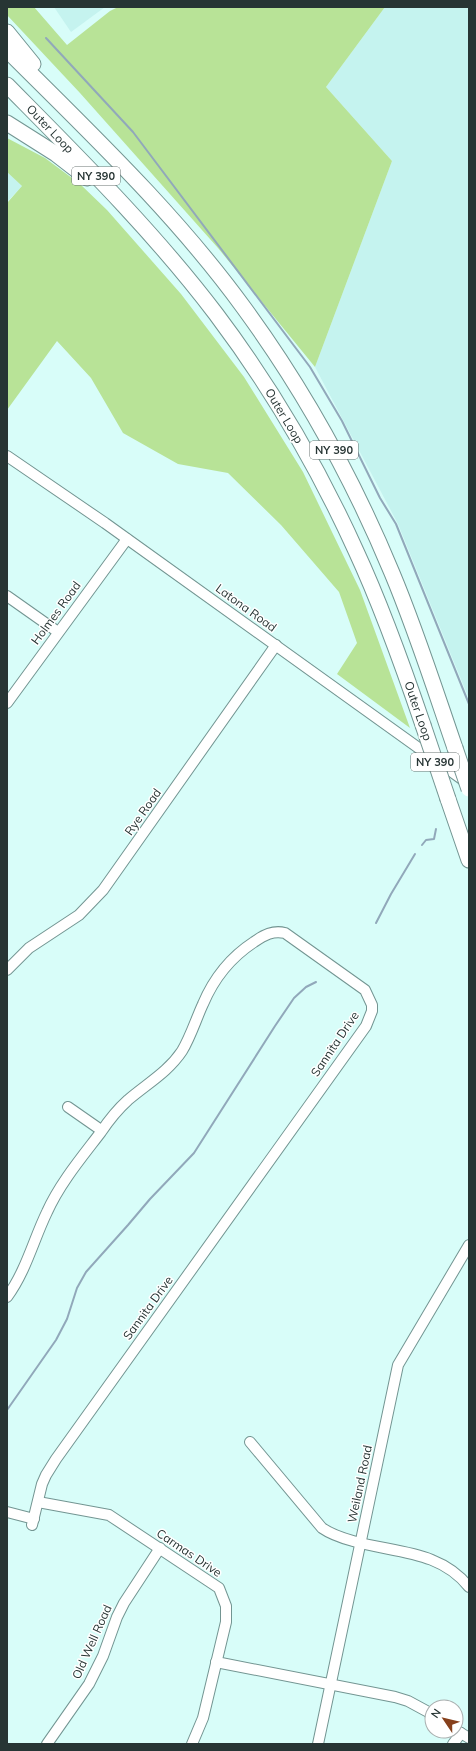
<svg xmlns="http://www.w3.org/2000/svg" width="476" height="1751" viewBox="0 0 476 1751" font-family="Mulish,sans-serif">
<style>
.built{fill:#c5f3ef}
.green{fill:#b8e397}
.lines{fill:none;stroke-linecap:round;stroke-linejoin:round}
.stream{stroke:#91a8ba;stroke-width:2}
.minor-casing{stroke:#739592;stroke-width:12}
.highway-casing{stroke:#739592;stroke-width:17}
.minor{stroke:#fff;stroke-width:10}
.highway{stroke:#fff;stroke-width:15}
.highway-bridge-casing{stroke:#739592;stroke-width:17;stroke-linecap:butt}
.highway-bridge{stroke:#fff;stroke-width:15}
.labels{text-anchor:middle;stroke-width:3;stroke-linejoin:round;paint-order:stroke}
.shield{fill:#fff;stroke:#687271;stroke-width:1}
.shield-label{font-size:11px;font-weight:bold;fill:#273534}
.street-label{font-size:12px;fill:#273534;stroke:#fff}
</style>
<rect width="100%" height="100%" fill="#d8fdf9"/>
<g class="built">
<polygon points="54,7 105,7 71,32"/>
<polygon points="385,7 469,7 469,699 398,524 315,367 392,161 326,87"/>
<polygon points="7,172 22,186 7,202"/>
</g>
<g class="green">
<polygon points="7,7 34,7 67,45 110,11 118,7 385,7 326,87 392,161 315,367 218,248 80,93 7,15"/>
<polygon points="7,138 45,158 80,184 107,210 181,294 244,377 303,472 360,590 410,728 337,674 357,643 339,592 281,525 228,473 178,464 123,433 91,378 57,341 7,410 7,203 22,186 7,172"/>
</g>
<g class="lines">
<g class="stream">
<polyline points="46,38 133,132 310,367 342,421 380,498 396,524 469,704"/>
<polyline points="422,845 426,840 434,839 436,829"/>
<polyline points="376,923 391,894 415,854"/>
<polyline points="7,1410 56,1340 67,1319 77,1288 86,1272 128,1225 150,1199 194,1153 275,1026 294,998 306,987 316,982"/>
</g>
<defs>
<g id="minor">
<polyline points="7,456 105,523 466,782"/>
<polyline points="7,596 58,632"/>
<polyline points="7,703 127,539"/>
<polyline points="7,970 29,948 79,915 103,890 276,645"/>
<polyline points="68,1107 101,1130"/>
<path d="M7,1297C26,1271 33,1241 47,1212C60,1183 82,1157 101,1132C109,1120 118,1109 128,1100C148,1083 168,1072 182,1051C191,1036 196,1019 203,1004C214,978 231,957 254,942C264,935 273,930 285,933L365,990L372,1005V1011L366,1026L56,1459L46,1475L42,1484L32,1525"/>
<path d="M250,1442L322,1528C332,1535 342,1538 353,1541C394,1553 440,1550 469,1587"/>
<polyline points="38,1502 109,1515 219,1588 226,1606 226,1622 203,1718 192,1744"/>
<polyline points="7,1512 34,1519"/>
<polyline points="216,1662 395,1697 408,1701 432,1714"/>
<polyline points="456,1730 469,1738"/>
<polyline points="47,1744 89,1684 103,1656 117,1617 124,1603 160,1548"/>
<polyline points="318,1744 398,1365 469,1245"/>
<polyline points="453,1744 461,1733"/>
</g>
<g id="highway">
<polyline points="7,32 33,64"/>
<path d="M7,50C90,133 175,213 244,308C304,390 353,479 392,573C416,630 435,690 455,748"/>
<path d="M7,85C79,158 153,231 216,314C271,387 318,467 356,551C382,607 403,666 423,725"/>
<polyline points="7,123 56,154 87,178"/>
<polyline points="448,799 469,860"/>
</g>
</defs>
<use href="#minor" class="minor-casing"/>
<use href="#highway" class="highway-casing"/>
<use href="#minor" class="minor"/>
<use href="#highway" class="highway"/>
<defs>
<g id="highway-bridge">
<polyline points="423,725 448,799"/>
<polyline points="455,748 469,789"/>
</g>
</defs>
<use href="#highway-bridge" class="highway-bridge-casing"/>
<use href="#highway-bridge" class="highway-bridge"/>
</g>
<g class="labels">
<g class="shield">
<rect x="72" y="167" width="48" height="18" rx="3"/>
<rect x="310" y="441" width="48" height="18" rx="3"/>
<rect x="411" y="753" width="48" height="18" rx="3"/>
</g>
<g class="shield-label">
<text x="96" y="180">NY 390</text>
<text x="334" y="454">NY 390</text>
<text x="435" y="766">NY 390</text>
</g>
<g class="street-label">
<text transform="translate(50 129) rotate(46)" y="4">Outer Loop</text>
<text transform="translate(284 416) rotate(59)" y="4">Outer Loop</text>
<text transform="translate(246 608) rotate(36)" y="4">Latona Road</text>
<text transform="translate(56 613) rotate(-54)" y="4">Holmes Road</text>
<text transform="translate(418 711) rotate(71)" y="4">Outer Loop</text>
<text transform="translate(143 812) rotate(-55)" y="4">Rye Road</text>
<text transform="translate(335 1044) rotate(-56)" y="4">Sannita Drive</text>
<text transform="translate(148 1308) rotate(-54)" y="4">Sannita Drive</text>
<text transform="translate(360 1484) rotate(-78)" y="4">Weiland Road</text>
<text transform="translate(189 1553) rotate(34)" y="4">Carmas Drive</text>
<text transform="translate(92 1642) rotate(-66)" y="4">Old Well Road</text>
</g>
</g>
<rect width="476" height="1751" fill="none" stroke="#273534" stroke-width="16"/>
<g transform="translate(444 1719) rotate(305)"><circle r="19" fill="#ffffff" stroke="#a9aeae"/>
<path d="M0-3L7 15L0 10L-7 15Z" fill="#86401c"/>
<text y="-6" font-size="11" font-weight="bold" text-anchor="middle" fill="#273534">N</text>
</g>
</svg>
